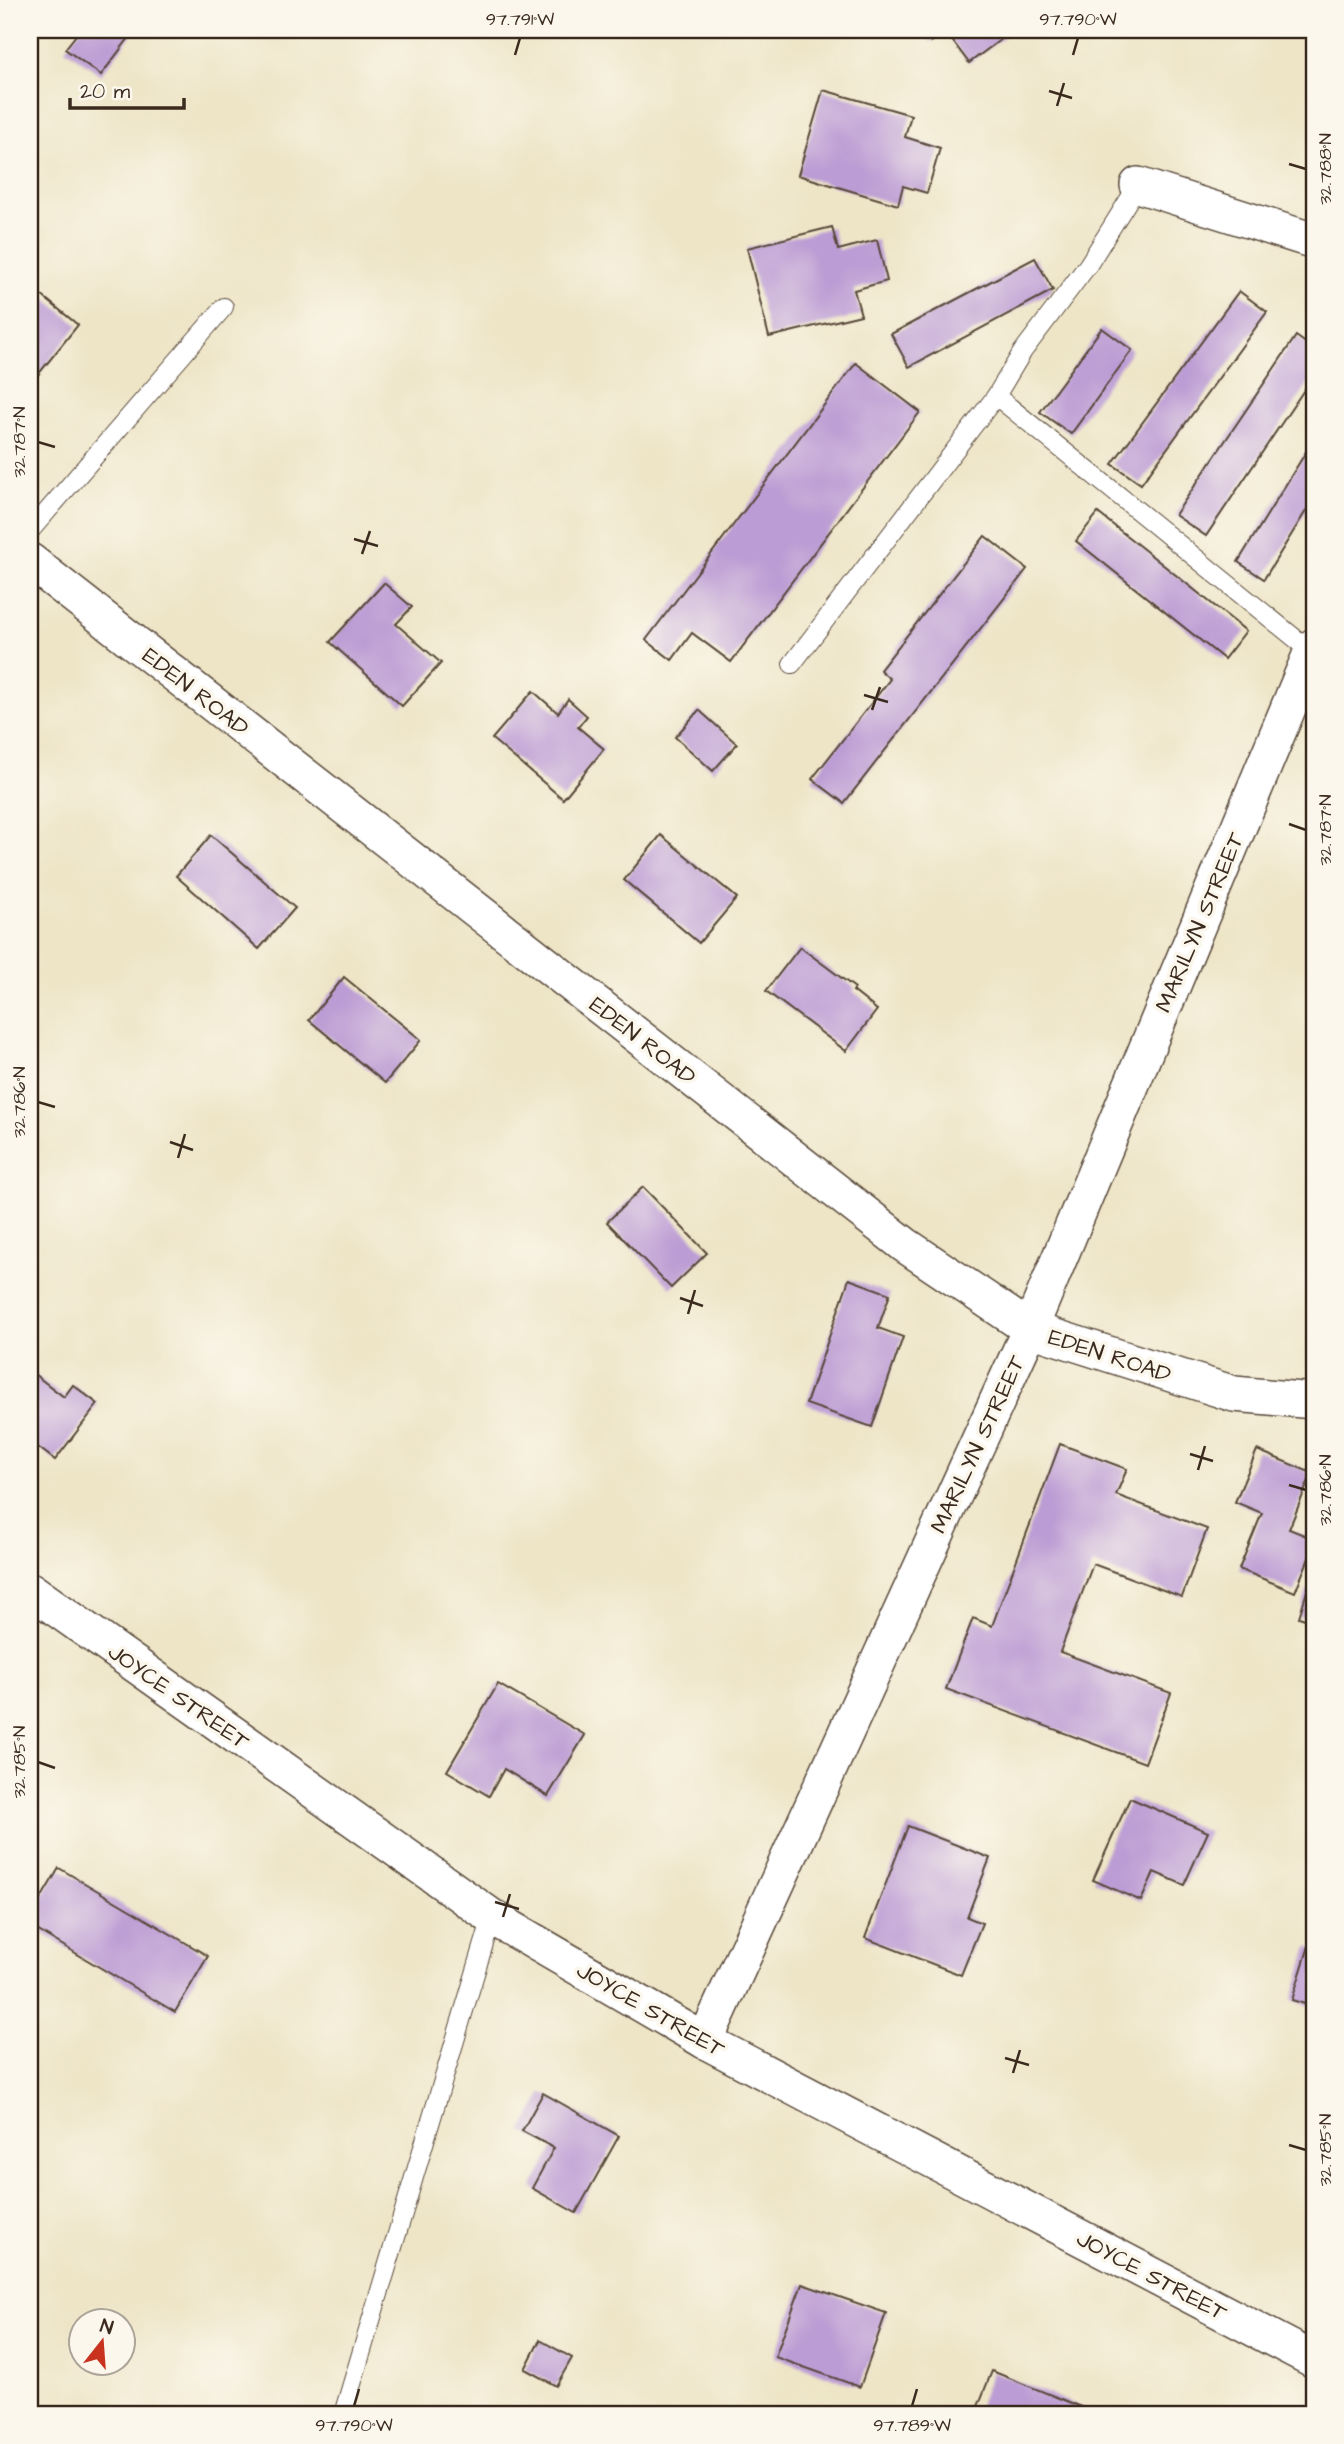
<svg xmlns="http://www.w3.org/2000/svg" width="1344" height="2444" viewBox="0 0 1344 2444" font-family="'Architects Daughter',sans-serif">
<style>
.building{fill:#bc9cd4}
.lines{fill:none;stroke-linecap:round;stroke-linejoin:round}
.service-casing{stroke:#564637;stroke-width:20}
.minor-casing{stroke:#564637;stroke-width:38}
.service{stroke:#fff;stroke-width:18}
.minor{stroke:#fff;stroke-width:35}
.ticks{fill:none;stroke:#3b2a1e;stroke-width:2.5}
.labels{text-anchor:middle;stroke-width:7;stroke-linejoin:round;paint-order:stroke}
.street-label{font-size:23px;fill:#3b2a1e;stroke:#fbf7ec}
.neatline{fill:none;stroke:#3b2a1e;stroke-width:2.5}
.ticks-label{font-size:18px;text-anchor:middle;fill:#3b2a1e}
</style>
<rect width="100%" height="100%" fill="#fbf7ec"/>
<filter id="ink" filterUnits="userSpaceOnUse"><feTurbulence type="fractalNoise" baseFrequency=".0143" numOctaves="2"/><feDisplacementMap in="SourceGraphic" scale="14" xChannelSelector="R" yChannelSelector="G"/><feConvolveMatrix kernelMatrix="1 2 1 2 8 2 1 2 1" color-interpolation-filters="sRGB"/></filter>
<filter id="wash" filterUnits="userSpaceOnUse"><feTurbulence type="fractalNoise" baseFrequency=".00686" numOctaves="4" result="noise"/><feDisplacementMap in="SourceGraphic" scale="28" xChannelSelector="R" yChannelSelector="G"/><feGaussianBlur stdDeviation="1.57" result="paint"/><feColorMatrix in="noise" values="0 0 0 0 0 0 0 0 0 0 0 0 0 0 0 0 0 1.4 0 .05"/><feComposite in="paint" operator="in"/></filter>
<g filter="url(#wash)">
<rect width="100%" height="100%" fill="#eee5c7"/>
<g id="blocks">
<g class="building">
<polygon points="80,30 135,30 101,75 65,49"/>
<polygon points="922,30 1005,30 1008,34 969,63 945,31 931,42"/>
<polygon points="823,90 911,115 905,137 940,148 927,193 903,186 898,205 798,175"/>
<polygon points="832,227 838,250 877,240 887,281 854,290 861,315 769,337 747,248"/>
<polygon points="1035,258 1053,290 909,367 891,334"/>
<polygon points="30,286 78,325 37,376 30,370"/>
<polygon points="1239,291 1267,312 1141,484 1112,464"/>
<polygon points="1102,328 1132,350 1071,434 1040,412"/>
<polygon points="1296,336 1314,349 1314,375 1206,536 1175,515"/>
<polygon points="856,363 920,412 731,662 692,633 672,660 646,640"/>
<polygon points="1314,439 1314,498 1264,579 1238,562"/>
<polygon points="1098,513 1246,631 1224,659 1076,541"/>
<polygon points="985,536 1027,569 844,803 812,779 890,679 880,670"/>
<polygon points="384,583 412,607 396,624 441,663 402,706 330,642"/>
<polygon points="533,691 558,713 568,699 587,716 578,727 604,749 563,799 492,739"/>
<polygon points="699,710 737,744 713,771 675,737"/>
<polygon points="211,835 295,908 259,949 176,876"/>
<polygon points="661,835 737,898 699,943 624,880"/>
<polygon points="800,947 855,988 853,991 877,1010 846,1051 766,991"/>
<polygon points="344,977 421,1040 385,1083 309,1020"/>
<polygon points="643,1187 707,1253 671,1288 607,1222"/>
<polygon points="849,1279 890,1294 878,1328 903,1337 872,1427 806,1404"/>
<polygon points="30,1371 64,1397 73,1385 98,1404 55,1460 30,1441"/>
<polygon points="1060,1444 1127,1469 1116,1495 1207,1529 1182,1597 1093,1564 1060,1652 1171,1693 1145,1763 946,1689 973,1618 992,1626"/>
<polygon points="1257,1450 1312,1473 1289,1529 1314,1539 1314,1546 1295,1592 1239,1569 1262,1513 1235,1502"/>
<polygon points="1312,1575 1314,1576 1314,1622 1299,1617"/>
<polygon points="498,1684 585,1735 548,1796 504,1769 489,1796 447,1771"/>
<polygon points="1130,1798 1208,1832 1184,1885 1154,1872 1141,1901 1093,1880"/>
<polygon points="908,1826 990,1858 967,1917 982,1923 961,1975 865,1938"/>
<polygon points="59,1868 208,1956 175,2012 30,1926 30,1917"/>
<polygon points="1309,1946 1314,1948 1314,2007 1292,2000"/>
<polygon points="543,2093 619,2136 576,2213 532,2188 554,2148 522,2131"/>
<polygon points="802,2284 886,2313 860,2387 775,2357"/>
<polygon points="540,2340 572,2358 556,2386 525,2369"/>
<polygon points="992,2371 1098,2414 975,2414"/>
</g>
</g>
</g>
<g filter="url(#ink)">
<use href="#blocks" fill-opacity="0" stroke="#564637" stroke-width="2"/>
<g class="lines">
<defs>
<g id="service">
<polyline points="1138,185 1088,265 1023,351 996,396 1312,652"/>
<polyline points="30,531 224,307"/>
<polyline points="792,664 996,396"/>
<polyline points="343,2414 492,1917"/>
</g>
<g id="minor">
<polyline points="1138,185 1314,241"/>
<polyline points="30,561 905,1245 1030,1329 1234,1394 1314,1401"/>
<polyline points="30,1590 492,1917 705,2041 1314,2360"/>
<polyline points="705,2041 1030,1329 1314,646"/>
</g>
</defs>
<use href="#service" class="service-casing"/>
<use href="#minor" class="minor-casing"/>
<use href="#service" class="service"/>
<use href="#minor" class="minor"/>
</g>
</g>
<path class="ticks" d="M515,55L520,38M1073,55L1078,38M1049,91L1072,98M1057,106L1064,83M1289,164L1306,169M38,442L55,447M354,539L378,546M362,554L370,531M864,695L888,702M872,710L880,687M1289,824L1306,830M38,1102L55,1107M170,1142L193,1150M178,1158L185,1134M680,1298L703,1306M688,1314L695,1290M1190,1454L1213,1461M1198,1470L1205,1446M1289,1485L1306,1490M38,1762L55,1768M495,1902L519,1909M503,1917L510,1894M1005,2058L1029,2065M1013,2073L1020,2050M1289,2145L1306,2150M354,2406L359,2389M912,2406L917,2389"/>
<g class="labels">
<g class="street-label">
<text transform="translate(196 691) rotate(38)" y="8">EDEN ROAD</text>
<text transform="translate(1199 922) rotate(-67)" y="8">MARILYN STREET</text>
<text transform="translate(643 1040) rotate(38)" y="8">EDEN ROAD</text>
<text transform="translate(1110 1355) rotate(18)" y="8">EDEN ROAD</text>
<text transform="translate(977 1444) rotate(-65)" y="8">MARILYN STREET</text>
<text transform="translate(179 1696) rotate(35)" y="8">JOYCE STREET</text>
<text transform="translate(651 2009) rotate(30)" y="8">JOYCE STREET</text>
<text transform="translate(1152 2275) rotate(28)" y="8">JOYCE STREET</text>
</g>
</g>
<rect width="1344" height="2444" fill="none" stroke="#fbf7ec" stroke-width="77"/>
<g transform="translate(102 2342) rotate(17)"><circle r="33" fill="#fbf7ec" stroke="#aea59a" stroke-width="2"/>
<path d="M0-5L12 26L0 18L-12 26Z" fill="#c8321e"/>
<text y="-10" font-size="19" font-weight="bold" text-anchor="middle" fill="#3b2a1e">N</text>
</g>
<path d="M70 98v10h114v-10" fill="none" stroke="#3b2a1e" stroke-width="3.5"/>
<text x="80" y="98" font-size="21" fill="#3b2a1e" stroke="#fbf7ec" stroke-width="5" paint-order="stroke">20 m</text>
<rect x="38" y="38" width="1268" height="2368" class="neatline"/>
<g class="ticks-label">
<text x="520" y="25">97.791°W</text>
<text x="1078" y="25">97.790°W</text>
<text transform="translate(1325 169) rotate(-90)" y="6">32.788°N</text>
<text transform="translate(19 442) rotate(-90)" y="6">32.787°N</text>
<text transform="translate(1325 830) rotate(-90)" y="6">32.787°N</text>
<text transform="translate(19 1102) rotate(-90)" y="6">32.786°N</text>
<text transform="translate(1325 1490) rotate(-90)" y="6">32.786°N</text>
<text transform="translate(19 1762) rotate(-90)" y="6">32.785°N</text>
<text transform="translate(1325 2150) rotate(-90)" y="6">32.785°N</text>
<text x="354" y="2431">97.790°W</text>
<text x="912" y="2431">97.789°W</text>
</g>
</svg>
